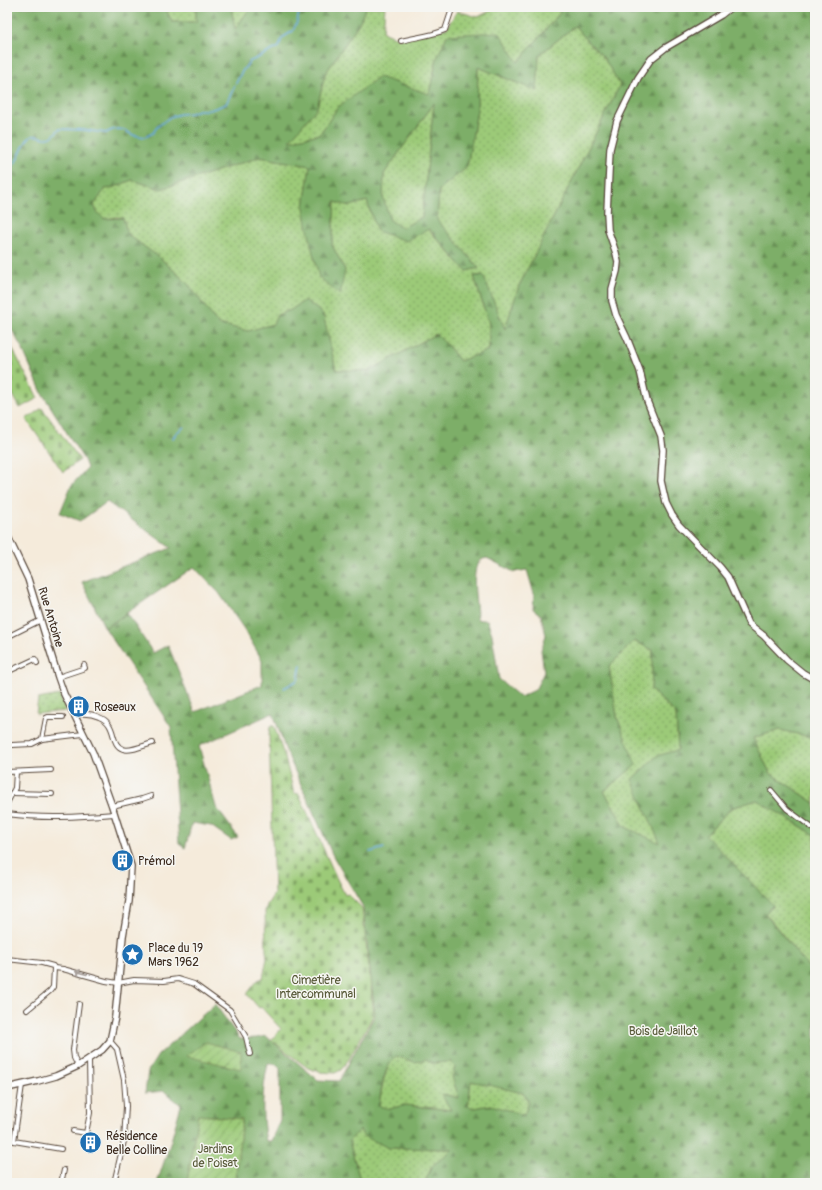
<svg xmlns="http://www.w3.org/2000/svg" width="822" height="1190" viewBox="0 0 822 1190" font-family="Pangolin,sans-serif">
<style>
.grass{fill:url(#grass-dots);stroke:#6c7a4b}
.forest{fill:url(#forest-firs);stroke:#5c6c43;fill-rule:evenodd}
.cemetery{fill:url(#cemetery-stones);stroke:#6c7a4b}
.garden{fill:url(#garden-furrows);stroke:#6c7a4b}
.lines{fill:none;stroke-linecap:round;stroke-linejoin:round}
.stream{stroke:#65a8da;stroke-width:1.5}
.street-casing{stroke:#57473a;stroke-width:6}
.secondary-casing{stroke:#57473a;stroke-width:8}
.street{stroke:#fff;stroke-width:4}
.secondary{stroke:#fff;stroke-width:5.5}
.oneway{stroke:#a79f9a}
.labels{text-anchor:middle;stroke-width:3;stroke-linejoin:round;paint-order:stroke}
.street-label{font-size:12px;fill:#3b2a1e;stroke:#f6f6f2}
.poi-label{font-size:12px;fill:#3b2a1e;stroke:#f6f6f2;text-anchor:start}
.park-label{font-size:12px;fill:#585a39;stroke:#f6f6f2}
</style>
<defs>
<pattern id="grass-dots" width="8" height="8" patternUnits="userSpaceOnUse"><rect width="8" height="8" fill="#9cca78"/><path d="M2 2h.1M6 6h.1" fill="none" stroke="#80a462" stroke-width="1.8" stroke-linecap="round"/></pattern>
<pattern id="forest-firs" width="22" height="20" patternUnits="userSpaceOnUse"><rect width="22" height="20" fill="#7dae68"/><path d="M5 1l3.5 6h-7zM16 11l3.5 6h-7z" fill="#688e55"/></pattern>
<pattern id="cemetery-stones" width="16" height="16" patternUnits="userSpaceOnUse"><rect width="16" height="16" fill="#9cca78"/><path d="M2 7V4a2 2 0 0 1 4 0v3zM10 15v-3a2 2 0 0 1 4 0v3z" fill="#80a462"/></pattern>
<pattern id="garden-furrows" width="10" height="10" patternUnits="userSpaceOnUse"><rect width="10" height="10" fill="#9cca78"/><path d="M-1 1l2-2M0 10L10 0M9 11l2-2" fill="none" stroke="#80a462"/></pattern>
</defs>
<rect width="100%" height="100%" fill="#f6f6f2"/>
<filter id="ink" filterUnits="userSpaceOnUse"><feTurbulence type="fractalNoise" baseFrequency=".025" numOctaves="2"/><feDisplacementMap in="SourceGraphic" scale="8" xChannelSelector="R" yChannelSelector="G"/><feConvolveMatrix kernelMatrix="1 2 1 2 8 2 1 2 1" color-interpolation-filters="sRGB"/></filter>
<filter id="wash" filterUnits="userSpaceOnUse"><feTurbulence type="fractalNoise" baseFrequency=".012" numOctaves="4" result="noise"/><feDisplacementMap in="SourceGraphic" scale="16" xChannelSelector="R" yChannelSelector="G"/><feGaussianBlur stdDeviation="0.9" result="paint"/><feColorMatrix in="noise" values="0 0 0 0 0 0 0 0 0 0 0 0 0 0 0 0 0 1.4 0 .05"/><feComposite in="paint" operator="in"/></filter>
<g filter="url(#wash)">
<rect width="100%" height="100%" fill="#f5ebdb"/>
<g class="grass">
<polygon points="165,7 196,7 196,22 171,22"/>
<polygon points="231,7 251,7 235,30"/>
<polygon points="366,7 385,7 383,32 400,39 447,28 450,22 457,11 478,17 498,7 557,7 560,13 518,62 437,58 429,94 338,107 320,134 288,141 317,108 325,74 359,23"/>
<polygon points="575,26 585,38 604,58 620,85 519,286 505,330 483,276 474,276 489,324 489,351 460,361 448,346 436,334 369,371 336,370 323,314 305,300 291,310 277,315 274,324 248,331 218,324 188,284 160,258 131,237 127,232 123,218 117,217 104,219 97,212 94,205 105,189 112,188 132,180 161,189 260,157 310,166 304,207 319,277 345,270 332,245 335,202 350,206 367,201 377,231 428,229 466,271 479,268 437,220 439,190 467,167 477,110 478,67 537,91 539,55"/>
<polygon points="434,103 422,217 402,228 390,221 383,198 384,174"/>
<polygon points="634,641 653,650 651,690 676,714 678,751 657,756 660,844 625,827 604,791 635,765 617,717 609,666"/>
<polygon points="60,695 66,711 36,714 38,699"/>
<polygon points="780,730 815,738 815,803 770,773 753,738"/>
<polygon points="757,800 815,835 815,975 765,913 773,906 704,835 731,808"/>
<path d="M396,1056L415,1062L426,1059L432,1063L451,1062L455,1067L453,1077L460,1098L442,1094L452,1110L404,1105L390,1109L379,1106C382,1089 383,1069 396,1056Z"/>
<polygon points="471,1080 523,1093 529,1102 524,1116 491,1105 475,1108 468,1107"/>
<polygon points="360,1129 389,1148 454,1149 432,1166 425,1183 361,1183 349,1141"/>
</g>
<path class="forest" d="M7,7H165L172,22H196V7H231L235,29L251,7H262L272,15L273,7H366L359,23L325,74L317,108L289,141L320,134L338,107L379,77L429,94L437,58L447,35L499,32L518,62L560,13L557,7H815V738L780,730L753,738L770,773L815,803V835L757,800L731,808L705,835L773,905L765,914L815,975V1183H425L432,1166L453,1149L389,1148L363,1136L360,1130L349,1141L361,1183H235L242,1119L198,1115L187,1183H157L171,1141L181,1105L164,1091L145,1093L148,1071L158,1055L215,1004L240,1039L257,1038L266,1036L318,1080L339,1081L375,1015L363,907L333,856L286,751L273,713L199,746L216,807L238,837L231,840L211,826L192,823L185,848L179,844L171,727L105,628L127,613L153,653L168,645L195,712L262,685V660L244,629L219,593L194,567L105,628L82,582L171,548L107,502L80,521L60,513L71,486L87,468L84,460L42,393L23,350L7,321ZM575,26L585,38L604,58L620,85L519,286L505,329L483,275L474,276L489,324V350L460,361L448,346L436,334L369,371L336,370L323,314L305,300L291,310L277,315L273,324L248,331L218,324L188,284L160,258L131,237L127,232L123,218L104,219L97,212L94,205L105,189L112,188L132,180L161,189L260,157L310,166L304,207L311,245L319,277L340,295L345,270L332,245L335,202L350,206L367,201L377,231L406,241L429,229L466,271L479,268L437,220L439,190L467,167L477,110L478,67L537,91L539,55ZM434,103L422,217L402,228L390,220L383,198L384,174ZM487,558L514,572L527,570L534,594L533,609L541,615L546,635L541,650L544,672L535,690L520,697L499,679L492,634L487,620H481L477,619C478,605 466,560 487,558ZM634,641L653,650L651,690L676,714L678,750L657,756L632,779L660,843L625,827L604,791L636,765L617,717L609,666ZM396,1056L415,1062L426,1059L432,1063L451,1062L455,1067L452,1077L459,1098L441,1094L451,1110L404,1105L390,1109L379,1106C381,1090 383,1068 396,1056ZM268,1064H275L280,1068V1120L271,1141H266C261,1117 262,1088 268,1064ZM471,1081L523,1093L529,1102L524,1115L491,1105L475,1108L468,1106Z"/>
<g class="cemetery">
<polygon points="7,338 38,398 20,408 7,384"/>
<polygon points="42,408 80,460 63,472 26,419"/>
<polygon points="271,726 274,726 285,758 294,793 299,794 337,879 345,895 348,894 362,908 374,1014 349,1059 341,1070 335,1073 319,1072 308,1068 271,1040 281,1029 261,1007 259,1008 247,994 258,980 263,978 267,958 266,951 265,911 267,905 274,894 269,735 270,727"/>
</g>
<g class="garden">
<polygon points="206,1042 241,1052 241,1069 186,1056"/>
<polygon points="198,1115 242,1119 235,1183 187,1183"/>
</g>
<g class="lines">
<g class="stream">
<path d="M7,174C19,164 21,144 30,137C36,133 42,139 48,138C54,138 55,131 60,129L84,130L106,133L112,130L118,129L124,130L133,135L145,137L153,133L157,127L170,117L180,114L191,113L198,110H210L226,104L241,73L249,62L279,47L282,38L293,31L297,22L300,7"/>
<polyline points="173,438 176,433 184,427"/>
<polyline points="284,688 298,680 301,665"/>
<polyline points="370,852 384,848"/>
</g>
</g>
</g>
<g filter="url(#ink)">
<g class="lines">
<defs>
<g id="street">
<path d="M401,41C416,37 431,36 445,30L451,12L455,7"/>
<polyline points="7,637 41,620"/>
<polyline points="7,672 35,659 37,663"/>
<polyline points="58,677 85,668 84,665"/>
<path d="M74,715C83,713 90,713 99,717C118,724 109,744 123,749C130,752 145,745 153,743"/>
<polyline points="42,739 46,718 48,717 63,717"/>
<polyline points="7,747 12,745 32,744 42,739 83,734"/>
<polyline points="7,772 51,770"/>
<polyline points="771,790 787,809 815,830"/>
<polyline points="12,793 52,794"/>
<polyline points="7,803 15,788 16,772"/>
<polyline points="112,806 142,799 151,796"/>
<path d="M7,814C43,819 78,817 114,814"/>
<polyline points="7,959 42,963 53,966 54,968 63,969 106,981 118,983 134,980 164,981 178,979 194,984 230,1010 246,1037 250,1054"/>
<polyline points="27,1010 50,991 53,987 54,968"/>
<polyline points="110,1041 117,1049 124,1080 126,1106 124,1141 114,1183"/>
<polyline points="78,1066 74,1058 73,1050 79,1004"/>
<polyline points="22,1085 14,1141 61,1149"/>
<polyline points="73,1131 86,1133 90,1113 89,1060"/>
<polyline points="61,1183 64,1170"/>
</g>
<g id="secondary">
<polyline points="731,7 721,15 665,48 651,59 638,78 617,121 610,149 607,212 608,230 616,253 618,262 617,271 612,289 612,301 616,315 627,338 640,371 647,401 661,436 663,450 661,481 666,503 672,515 679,525 720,567 728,577 749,624 764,636 787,660 803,673 815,680"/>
<polyline points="7,535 28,579 58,677 64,694 93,753 112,806 131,866 129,901 123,936 115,1017 110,1041 102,1050 78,1066 56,1076 38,1081 7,1088"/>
</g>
</defs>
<use href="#street" class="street-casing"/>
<use href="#secondary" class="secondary-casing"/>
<use href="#street" class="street"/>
<use href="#secondary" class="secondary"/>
</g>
<defs><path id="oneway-shaft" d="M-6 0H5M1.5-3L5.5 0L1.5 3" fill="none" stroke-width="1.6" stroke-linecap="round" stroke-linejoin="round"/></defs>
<use class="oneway" href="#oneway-shaft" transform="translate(81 973) rotate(-165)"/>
</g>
<defs>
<symbol id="building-disc" viewBox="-11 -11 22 22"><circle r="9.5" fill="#1f6fb2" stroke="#f6f6f2"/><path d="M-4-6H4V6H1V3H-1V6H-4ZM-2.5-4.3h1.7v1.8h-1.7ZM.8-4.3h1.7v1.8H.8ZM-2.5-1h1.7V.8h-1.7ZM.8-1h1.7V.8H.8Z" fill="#fff"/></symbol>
<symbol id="sight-disc" viewBox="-11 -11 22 22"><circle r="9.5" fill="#1f6fb2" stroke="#f6f6f2"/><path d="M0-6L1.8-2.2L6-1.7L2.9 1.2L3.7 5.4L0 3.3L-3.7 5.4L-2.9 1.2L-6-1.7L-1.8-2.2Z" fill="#fff"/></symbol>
</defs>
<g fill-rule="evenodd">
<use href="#building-disc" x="66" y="694" width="25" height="25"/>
<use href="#building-disc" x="110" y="848" width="25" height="25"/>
<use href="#sight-disc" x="120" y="942" width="25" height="25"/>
<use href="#building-disc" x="78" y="1130" width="25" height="25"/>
</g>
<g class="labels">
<g class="street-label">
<text transform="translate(51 617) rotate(73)" y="4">Rue Antoine</text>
</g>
<g class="poi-label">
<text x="94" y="711">Roseaux</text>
<text x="138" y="865">Prémol</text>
<text x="148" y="952">Place du 19<tspan x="148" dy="14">Mars 1962</tspan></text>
<text x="106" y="1140">Résidence<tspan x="106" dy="14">Belle Colline</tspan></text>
</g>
<g class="park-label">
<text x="316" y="984">Cimetière<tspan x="316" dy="14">Intercommunal</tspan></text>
<text x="663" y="1035">Bois de Jaillot</text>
<text x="215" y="1153">Jardins<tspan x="215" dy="14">de Poisat</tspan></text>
</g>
</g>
<rect width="822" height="1190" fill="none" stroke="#f6f6f2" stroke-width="24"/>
</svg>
